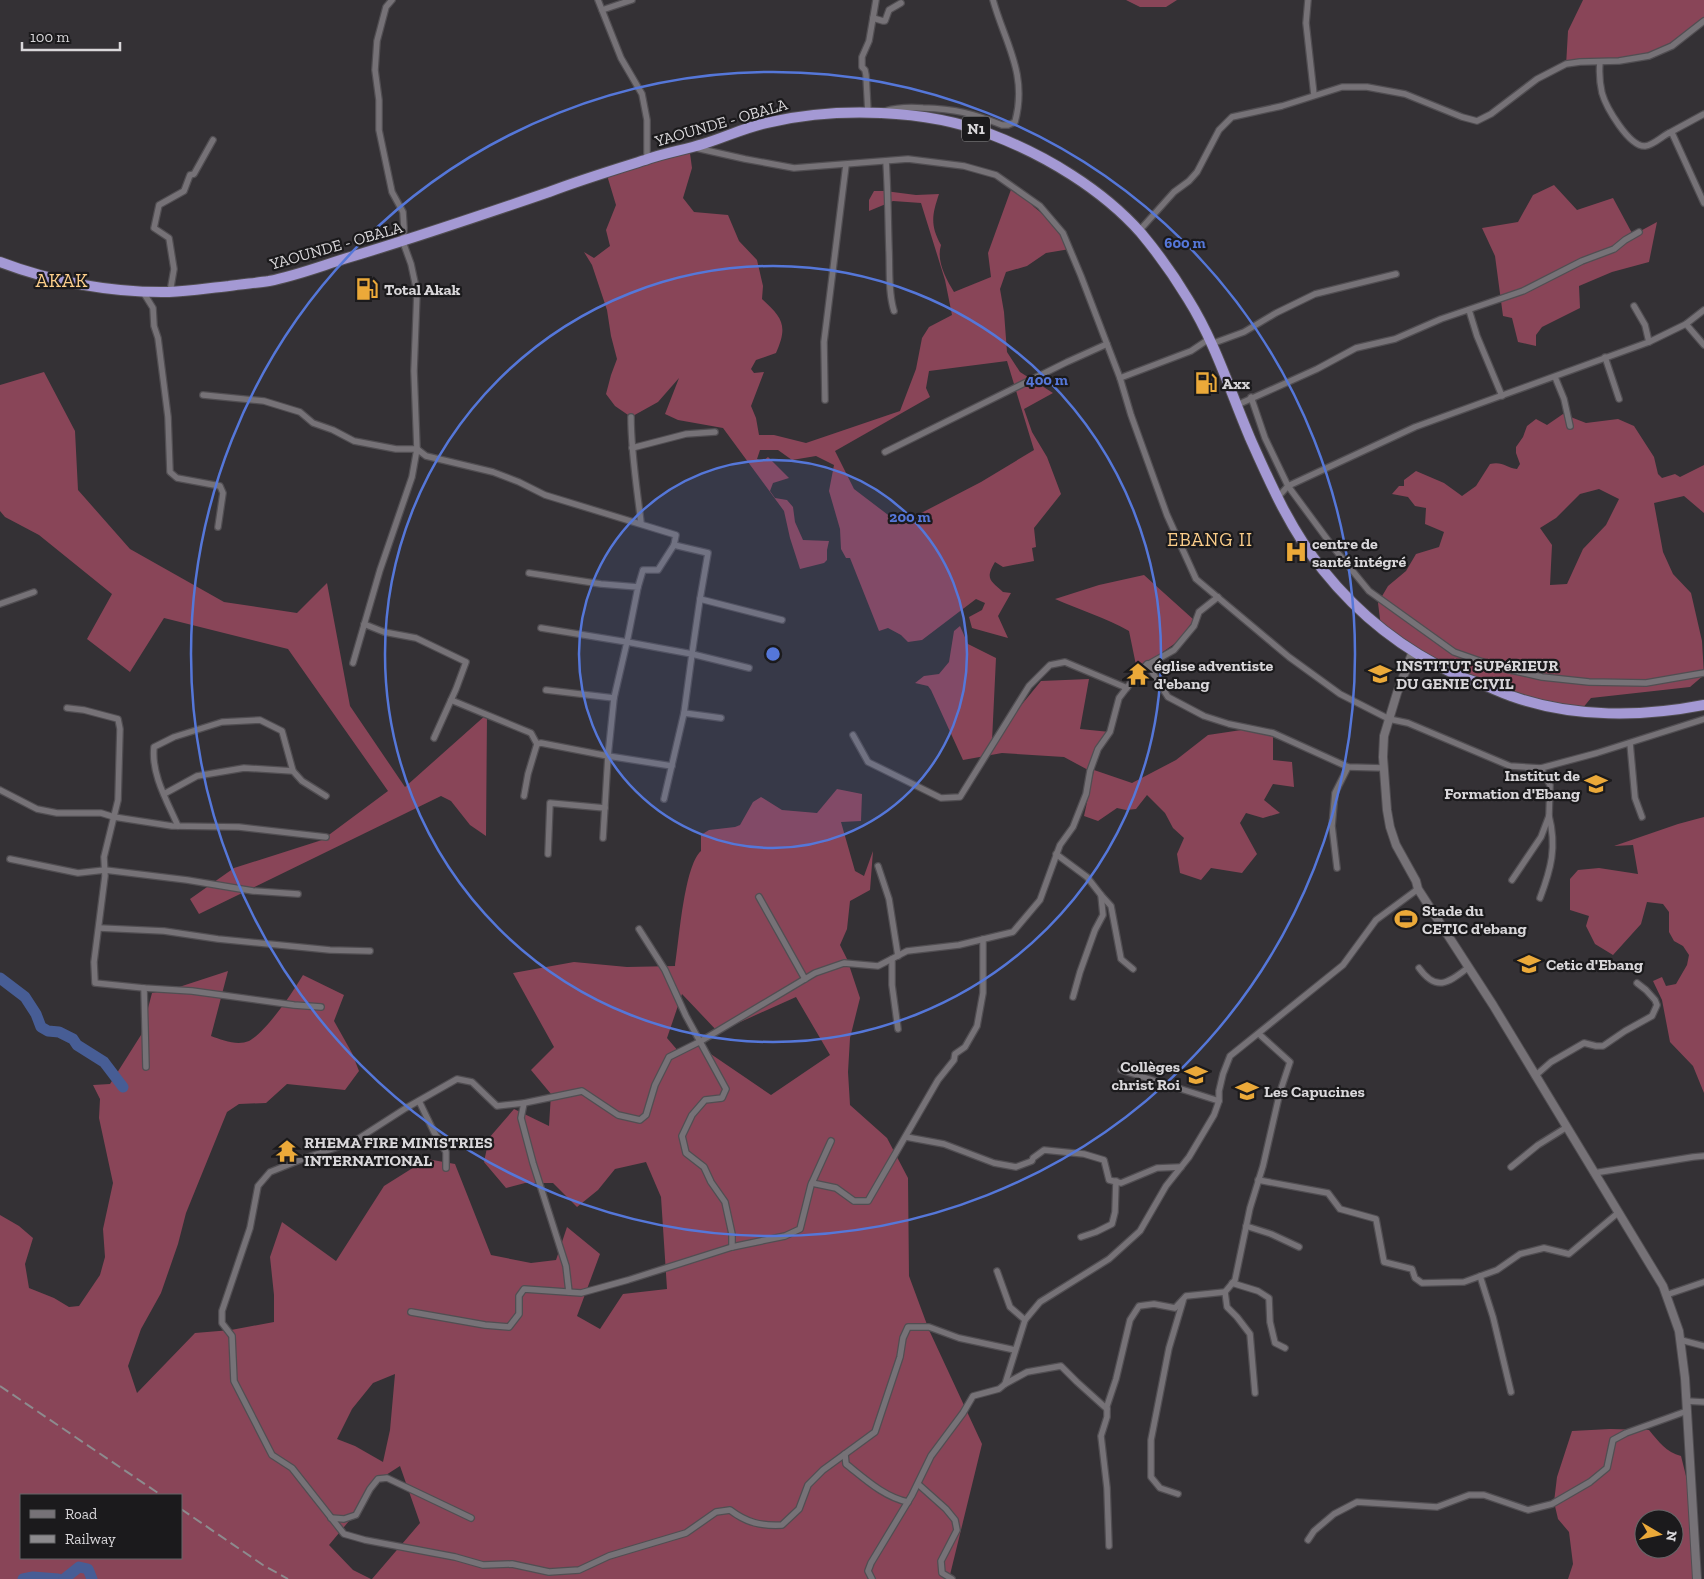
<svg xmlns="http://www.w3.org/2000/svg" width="1704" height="1579" viewBox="0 0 1704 1579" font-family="'Zilla Slab',serif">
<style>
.forest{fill:#894558;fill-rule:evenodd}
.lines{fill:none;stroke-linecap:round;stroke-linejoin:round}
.river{stroke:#475d95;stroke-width:11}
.minor-casing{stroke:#514e52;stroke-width:8}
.tertiary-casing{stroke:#514e52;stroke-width:10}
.trunk-casing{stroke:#514e52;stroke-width:12}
.minor{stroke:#767277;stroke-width:5.5}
.tertiary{stroke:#767277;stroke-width:8}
.trunk{stroke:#a499d4;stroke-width:10}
.rail{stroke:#8d8b8e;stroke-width:2;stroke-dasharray:10 5;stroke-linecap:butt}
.ring{fill:none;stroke:#5577d9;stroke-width:2.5}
.labels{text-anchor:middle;stroke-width:4.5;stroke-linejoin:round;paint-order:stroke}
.shield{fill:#1b1a1c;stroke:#a09ea1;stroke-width:1}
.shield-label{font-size:15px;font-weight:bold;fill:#d9d7da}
.street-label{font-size:16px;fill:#d9d7da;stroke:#1b1a1c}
.poi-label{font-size:16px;font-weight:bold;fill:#d9d7da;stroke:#1b1a1c;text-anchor:start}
.quarter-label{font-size:19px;letter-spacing:1px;fill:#fcce8a;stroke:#1b1a1c}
.centre{fill:#5577d9;stroke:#1b1a1c;stroke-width:2.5}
.ring-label{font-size:15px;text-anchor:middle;font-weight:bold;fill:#5577d9;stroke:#1b1a1c;stroke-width:4.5;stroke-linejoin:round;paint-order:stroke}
</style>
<rect width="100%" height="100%" fill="#343135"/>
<g class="forest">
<polygon points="1126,0 1177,0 1166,7 1140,7"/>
<path d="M1583,0H1704V17C1693,25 1682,36 1671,43C1640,60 1600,62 1566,66L1568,31Z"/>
<path d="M689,146L692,168L683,198L694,212L728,215L739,241L757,260L763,286L762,299C783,318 788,326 776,353L756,360L751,369L754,373L764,372L751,406L756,418L759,435H774L806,443L900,411L916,369L922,338L929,327L952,315L945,280L921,203L893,201L869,211V200L874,191H885L916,195L939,194C932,215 930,225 941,245C936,261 946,279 954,292L991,277L988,253L1013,184L1034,207L1060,228L1070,249L1046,253L1027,266L1006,272L1000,289L1004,312L1007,352L1020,372L1053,393L1024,409L1032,432L1047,457L1061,494L1034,528L1036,547L1032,548L1034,561L1003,567L995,562C985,579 990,580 1003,592L1011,593L998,616L1008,638L972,628L969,617L982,610L985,603L976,599L922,640L908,642L901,635L888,628L879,631L850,558H846L841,549L840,529L829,491L834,465L816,456L792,460L778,450H760L757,459L763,461L768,457L789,478L773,483L770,491L775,498L787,500L793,507L795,522L803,540L829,541L827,550V560L824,563L800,569L790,538L784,511L723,428L678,420L665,414L679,378L658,402L631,417L615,406L606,394L611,375L617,359L611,336L607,310L592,265L584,252L594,258L610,246L606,230L616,205L606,172ZM1007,361L1034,450L981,482L900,524L854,489L835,451L930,397L926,388L929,371Z"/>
<polygon points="1554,185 1577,210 1613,198 1633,235 1657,222 1649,262 1612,272 1579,286 1580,308 1542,327 1536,335 1536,346 1518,342 1512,318 1503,316 1495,256 1482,228 1518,222 1533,195"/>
<polygon points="44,372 75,431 78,490 130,549 224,602 297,613 327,583 350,706 405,787 487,714 486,836 470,825 451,801 441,796 199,914 190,899 234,868 322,840 388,791 288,649 164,618 130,672 87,639 112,594 39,535 5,517 0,511 0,385"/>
<path d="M1563,414L1586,423L1618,419L1634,426L1654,457L1658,474L1662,478L1675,474L1680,477L1704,465V513L1684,496L1654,503L1663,552L1673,574L1691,593L1702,641L1704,675L1690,687L1591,698L1577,715L1476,683L1381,627L1378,603L1388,586L1406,571L1416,554L1439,547L1444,532L1425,524L1426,508L1415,506L1408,497L1392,494L1399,486H1404V480L1416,471L1444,483L1462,496L1476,486L1490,464C1503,461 1506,468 1517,469L1520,464L1516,453V447L1523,437L1527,426L1536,419L1547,425ZM1599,489L1619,499L1606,525L1583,549L1567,584L1550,585L1552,545L1540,528L1556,518L1580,494Z"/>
<path d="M1144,575L1194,620L1177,642L1137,670L1129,631C1106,618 1080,610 1055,599L1099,585Z"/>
<polygon points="960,626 968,644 996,658 992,741 1041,681 1089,679 1080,729 1110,732 1098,749 1090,771 1064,757 1002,753 963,760 931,690 928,686 915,683 924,676 939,674 949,662 954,631"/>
<polygon points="1248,729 1273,735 1273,760 1292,762 1294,787 1273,784 1264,800 1280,813 1263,818 1246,813 1240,823 1257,854 1242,873 1211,868 1201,880 1180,873 1177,854 1184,838 1173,828 1165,813 1147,795 1136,809 1126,810 1117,808 1098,821 1084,816 1094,770 1132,783 1176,760 1208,735"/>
<path d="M837,789L862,794L861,821L841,822L855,871L864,876L873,851L870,890L850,901L847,929L840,945L847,959L860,998L850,1038L848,1072L850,1105L887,1138L908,1178L909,1276L929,1330L982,1444L949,1579H372L420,1523L400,1466L375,1482L349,1521L329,1545L353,1570L371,1579H0V1215L19,1226L33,1238L25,1264L29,1288L54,1298L69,1307L79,1306L100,1275L105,1257L103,1229L113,1183L99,1118L100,1099L93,1085L110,1084L141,1035L152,993L173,989L228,971L211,1036C222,1040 237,1046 249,1041C266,1032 293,992 303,975L344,995L334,1021L352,1053L359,1071L345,1090L287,1084L266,1103L239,1104L227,1112L186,1213L178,1244L161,1293L141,1329L128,1366L137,1393L195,1333L231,1330L274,1322V1295L270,1257L282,1222L336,1261L384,1186L427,1159L455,1164L491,1255L531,1263L556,1260L567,1227L600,1254L577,1316L600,1329L623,1294L667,1289L661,1197L646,1162L615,1169L598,1190L577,1207L553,1183H525L506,1188L484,1162L489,1138L514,1109L549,1126L551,1094L531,1070L554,1047L513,973L574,962L627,967L675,966C679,942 684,866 701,851V835L709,830L735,827L740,825L753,802L761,797L782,810L817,813ZM682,994L718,1032L796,997L830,1055L771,1095L699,1046L679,1052L667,1038ZM395,1374L390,1430L383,1462L355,1446L337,1439L352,1409L373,1383ZM21,1495H181V1558H21Z"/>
<polygon points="1704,817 1704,1093 1693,1066 1670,1042 1662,1000 1653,981 1662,977 1666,986 1676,984 1687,965 1689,955 1683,946 1674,941 1669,932 1669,912 1663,904 1647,902 1641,924 1613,955 1595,944 1586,926 1589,916 1570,910 1570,879 1578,870 1599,868 1638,874 1633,845 1614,846 1678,824"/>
<path d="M1610,1429L1649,1430C1659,1442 1666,1452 1681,1456L1692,1500L1697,1579H1568L1573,1564L1569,1532L1558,1519L1554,1502L1557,1477L1572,1431ZM1644,1519H1674V1549H1644Z"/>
</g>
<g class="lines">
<g class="river">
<polyline points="0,978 25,997 36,1014 41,1027 48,1031 59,1032 73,1039 77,1045 104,1062 123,1087"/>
<polyline points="23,1579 33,1577 58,1579"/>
<polyline points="64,1579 79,1567 88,1569 92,1579"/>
</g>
<defs>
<g id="minor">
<polyline points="598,0 621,58 642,94 647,120 647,159"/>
<polyline points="1308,0 1306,23 1314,95"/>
<polyline points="602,10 632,0"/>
<polyline points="873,18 876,0"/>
<path d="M1600,62C1599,72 1600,84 1602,93C1606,107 1629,147 1645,146C1654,145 1662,136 1669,133H1672L1704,203"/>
<path d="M885,111C898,107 909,107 923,108C955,109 972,113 1002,125H1008L1015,122C1028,74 1005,43 993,0"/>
<polyline points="868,112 866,75 865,70 862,67 862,57 869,41 873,18 883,21 885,21 889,10 901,3"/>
<polyline points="1669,133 1704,114"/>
<polyline points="696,148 745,159 794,168 908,159 964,166 996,175 1040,206 1063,233 1081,276 1120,378 1131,415 1167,515 1196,579 1289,657 1340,694 1389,719 1408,723 1510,766 1541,768 1597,753 1704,719"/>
<path d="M886,161C888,191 888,220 889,250C890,270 888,292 894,311"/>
<polyline points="1139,231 1174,192 1189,181 1197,172 1219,130 1232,117 1282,106 1342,87 1367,87 1405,94 1462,117 1477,121 1491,114 1537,79 1566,64 1580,62 1619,61 1649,56 1672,46 1704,21"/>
<polyline points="143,292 153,308 154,326 158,338 168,417 170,472 177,478 220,486 223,493 218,527"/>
<polyline points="170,292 174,269 169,238 154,228 159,205 184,191 190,175 194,174 213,140"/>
<polyline points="1634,306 1645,325 1649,342"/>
<polyline points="1469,310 1477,336 1502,396"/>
<polyline points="1686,324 1704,345"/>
<polyline points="1211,344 1244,332 1276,313 1315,294 1396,274"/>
<polyline points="1605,357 1619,399"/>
<polyline points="1555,377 1564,399 1570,426"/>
<polyline points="1120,378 1191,351 1209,339"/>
<polyline points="203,395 264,401 300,412 313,423 333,430 354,441 396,449 417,449 426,456 493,472 519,482 545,495 676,535 674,545 708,553 700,599 782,620"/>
<polyline points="1251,397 1265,438 1288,486 1333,547 1369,591 1454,652 1497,667 1542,677 1589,682 1646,683 1704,673"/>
<polyline points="825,400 824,342 846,165"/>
<polyline points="1237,405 1317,369 1356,348 1395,339 1441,319 1523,291 1582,261 1614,249 1625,240 1639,232"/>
<path d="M631,417C631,453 637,488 641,523"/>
<polyline points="632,448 686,434 715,432"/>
<polyline points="885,452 1067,362 1107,344"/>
<polyline points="1278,497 1288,486 1415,427 1649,342 1686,324 1704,310"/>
<polyline points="529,573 601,584 638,587 627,642 692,654 684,713"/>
<polyline points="638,587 643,570 658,570 674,545"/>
<polyline points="700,599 692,654 749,668"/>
<polyline points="0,604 34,592"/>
<polyline points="364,624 384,632 416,638 466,662 456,689 434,738"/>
<polyline points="541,628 627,642 614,698"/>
<polyline points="353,663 380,570 412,477 417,449 414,371 417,292 411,264 403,242 404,228 403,212 392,192 379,130 379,100 375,70 377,41 386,7 392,0"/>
<polyline points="1147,664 1168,697 1204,716 1229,724 1273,733 1348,767 1384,768"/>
<polyline points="451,700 531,733 537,744 528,774 524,796"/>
<polyline points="67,708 84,710 118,719 120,729 118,800 104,857 105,876 94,962 95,983 144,988 192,991 294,1005 321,1007"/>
<polyline points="853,735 868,762 941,798 960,797 1029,686 1050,665 1065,662 1127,688"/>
<polyline points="1630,743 1635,798 1642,817"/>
<polyline points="537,744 541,743 608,756 614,698 546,690"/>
<polyline points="0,790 37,809 57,813 101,813 114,817 172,826 239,827 326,837"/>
<polyline points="164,794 197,776 244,768 293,771 302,781 326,796"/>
<polyline points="664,799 684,713 721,718"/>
<path d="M178,826C167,801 151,774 154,747L174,737L222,722L260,720L282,731L293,771"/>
<polyline points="603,838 608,756 672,766"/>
<polyline points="548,854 550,803 605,808"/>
<polyline points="1056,854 1087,877 1101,895 1111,906 1121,959 1133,969"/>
<polyline points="10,859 78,873 105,870 187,880 253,891 298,894"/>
<polyline points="878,866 889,899 898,956"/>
<polyline points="1337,868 1332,826 1335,793 1348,767"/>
<polyline points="1512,880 1541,837 1549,816 1550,785 1541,768"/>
<polyline points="759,897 805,979"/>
<path d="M1540,898C1551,869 1557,847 1549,816"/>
<polyline points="99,928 164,931 218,939 330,950 370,951"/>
<polyline points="639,929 665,970 686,1016 726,1089 722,1098 705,1100 692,1115 682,1136 686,1153 704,1167 711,1182 725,1202 732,1234 732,1247"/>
<polyline points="892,959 892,985 898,1029"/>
<path d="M1419,968C1437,993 1449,982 1469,967"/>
<polyline points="144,988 146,1067"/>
<polyline points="1073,997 1080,972 1095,930 1103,915 1101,895"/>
<polyline points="1121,1070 1219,1101"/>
<polyline points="1535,1076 1551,1062 1584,1043 1596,1046 1603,1046 1625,1031 1652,1016 1657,1005 1655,1000 1646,990 1637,983"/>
<polyline points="419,1101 434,1132 446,1152 446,1168"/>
<polyline points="524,1103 521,1118 533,1163 566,1266 569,1292"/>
<polyline points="906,1137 944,1144 994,1163 1016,1167 1032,1161 1033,1158 1044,1150 1084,1154 1104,1160 1109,1180 1121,1183 1157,1168 1181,1167"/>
<polyline points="1511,1167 1538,1145 1567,1127"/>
<polyline points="1594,1173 1693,1157 1704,1156"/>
<polyline points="1258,1180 1328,1193 1340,1209 1376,1219 1384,1262 1412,1269 1415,1278 1422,1283 1464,1282 1497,1270 1520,1254 1544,1248 1569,1254 1619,1212"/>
<polyline points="812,1183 836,1188 854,1201 868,1201 938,1080 954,1060 955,1054 965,1047 977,1026 983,993 983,939"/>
<polyline points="1246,1226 1271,1234 1299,1247"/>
<polyline points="1081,1237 1096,1232 1112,1224 1115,1212 1116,1181"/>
<polyline points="997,1271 1010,1307 1025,1320"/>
<polyline points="1480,1276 1493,1317 1511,1392"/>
<polyline points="1232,1283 1258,1291 1269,1298 1270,1322 1275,1343 1285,1348"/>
<polyline points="1225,1292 1227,1307 1237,1317 1250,1334 1255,1393"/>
<polyline points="1666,1295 1704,1282"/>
<polyline points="411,1312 485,1325 509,1327 519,1314 519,1296 524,1289 581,1293 628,1280 732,1247 785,1236 800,1229 811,1185 831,1141"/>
<polyline points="1681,1340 1704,1346"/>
<path d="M1015,1350L959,1338L929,1327H908L903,1338L900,1357L875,1432L823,1470L808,1485L799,1509L782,1525C761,1526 747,1523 730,1510L716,1512L686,1533L609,1556L579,1570L549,1572L512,1564L483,1565L455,1557L365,1540L344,1534L292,1468L272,1455L234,1381L232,1336L222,1323V1311L250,1228L258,1186L270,1172L305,1158L353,1142L406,1108L457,1079L472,1082L497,1106L524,1103L582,1091L618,1115L640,1120L646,1115L655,1085L669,1057L701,1041L815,973L844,963L878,966L907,951L959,945L1013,932L1040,900L1060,845L1073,827L1086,794L1090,771L1098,749L1110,732L1119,698L1142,668L1174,650L1194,626L1199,612L1218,597"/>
<polyline points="1005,1384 1027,1372 1061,1366 1077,1382 1107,1409"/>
<polyline points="1686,1401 1704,1402"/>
<path d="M845,1454L846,1464C865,1479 884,1497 908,1502"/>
<polyline points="918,1484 946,1509 955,1520 957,1530 941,1561 942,1573 952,1579"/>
<polyline points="1178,1494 1160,1488 1151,1477 1151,1440 1169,1348 1183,1301"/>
<polyline points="331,1518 344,1519 356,1515 370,1489 378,1479 387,1478 471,1518"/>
<polyline points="1308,1540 1314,1531 1334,1514 1357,1502 1437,1507 1469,1495 1484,1495 1528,1510 1552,1504 1590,1482 1607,1468 1613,1440 1626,1433 1687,1411"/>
<polyline points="1109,1546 1107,1488 1101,1436 1107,1417 1107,1406 1116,1379 1130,1320 1139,1306 1154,1304 1175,1308 1186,1296 1225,1292 1235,1280 1250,1208 1263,1166 1280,1092 1290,1062 1259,1034"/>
<polyline points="872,1579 868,1571 871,1563 912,1495 931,1456 963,1413 973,1396 999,1389 1005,1384 1025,1320 1040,1302 1109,1259 1140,1231 1166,1186 1189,1157 1214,1115 1219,1101 1219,1091 1223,1074 1230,1056 1343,965 1376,920 1418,889"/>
</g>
<polyline id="tertiary" points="1413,651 1397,693 1384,736 1383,757 1387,810 1390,827 1396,845 1416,881 1418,889 1493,1005 1663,1286 1679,1331 1685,1378 1697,1579"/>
<path id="trunk" d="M0,262C52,282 113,293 169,292C189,291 209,288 229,286C242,284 256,283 269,281C295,276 321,266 347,258C415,238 482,215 549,192C580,180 613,170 645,160C664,153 684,150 703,144C726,137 748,126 771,122C837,107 926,109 990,134C1045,155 1102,189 1141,233C1156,251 1176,279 1188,299C1215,342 1230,391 1250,438C1270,483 1291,531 1323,570C1359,615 1405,651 1457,675C1466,679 1476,682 1486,686C1495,689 1504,694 1514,697C1574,718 1643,717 1704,705"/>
</defs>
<use href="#minor" class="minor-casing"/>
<use href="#tertiary" class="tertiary-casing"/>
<use href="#trunk" class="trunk-casing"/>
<use href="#minor" class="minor"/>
<use href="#tertiary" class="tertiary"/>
<use href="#trunk" class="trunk"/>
<g class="rail">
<polyline points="0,1386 161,1495"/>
<polyline points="181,1509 263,1565 288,1579"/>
</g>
</g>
<circle cx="773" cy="654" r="194" fill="#5577d9" fill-opacity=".12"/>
<g class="ring">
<circle cx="773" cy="654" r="194"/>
<circle cx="773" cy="654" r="388"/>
<circle cx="773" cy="654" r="582"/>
</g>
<defs>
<symbol id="fuel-bare" viewBox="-9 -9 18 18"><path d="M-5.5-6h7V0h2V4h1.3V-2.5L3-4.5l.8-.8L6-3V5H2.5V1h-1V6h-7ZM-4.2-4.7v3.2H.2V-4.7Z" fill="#eba939" stroke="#1b1a1c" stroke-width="2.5" paint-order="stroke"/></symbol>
<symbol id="hospital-bare" viewBox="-9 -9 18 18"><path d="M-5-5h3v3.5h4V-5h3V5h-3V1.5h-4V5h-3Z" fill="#eba939" stroke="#1b1a1c" stroke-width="2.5" paint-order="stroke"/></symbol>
<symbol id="temple-bare" viewBox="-9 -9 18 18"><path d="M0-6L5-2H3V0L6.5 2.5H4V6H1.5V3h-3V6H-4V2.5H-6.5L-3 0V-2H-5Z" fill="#eba939" stroke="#1b1a1c" stroke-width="2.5" paint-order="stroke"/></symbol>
<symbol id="school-bare" viewBox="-9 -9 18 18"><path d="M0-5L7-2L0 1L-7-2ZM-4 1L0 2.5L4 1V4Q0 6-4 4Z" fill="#eba939" stroke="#1b1a1c" stroke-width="2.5" paint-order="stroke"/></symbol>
<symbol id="stadium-bare" viewBox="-9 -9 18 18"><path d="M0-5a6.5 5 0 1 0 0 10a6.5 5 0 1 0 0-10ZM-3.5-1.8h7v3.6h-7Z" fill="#eba939" stroke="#1b1a1c" stroke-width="2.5" paint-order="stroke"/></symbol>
<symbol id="university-bare" viewBox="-9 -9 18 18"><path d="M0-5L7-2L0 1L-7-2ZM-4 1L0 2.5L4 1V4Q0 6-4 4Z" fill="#eba939" stroke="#1b1a1c" stroke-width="2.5" paint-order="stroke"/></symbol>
</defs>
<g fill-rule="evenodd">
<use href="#fuel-bare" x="351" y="273" width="32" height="32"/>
<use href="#fuel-bare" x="1190" y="367" width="32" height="32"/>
<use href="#hospital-bare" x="1280" y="536" width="32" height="32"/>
<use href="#temple-bare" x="1122" y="658" width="32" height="32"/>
<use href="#school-bare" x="1364" y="658" width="32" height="32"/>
<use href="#school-bare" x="1580" y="768" width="32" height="32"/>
<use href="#stadium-bare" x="1390" y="903" width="32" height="32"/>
<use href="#school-bare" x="1513" y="948" width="32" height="32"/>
<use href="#school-bare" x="1180" y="1059" width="32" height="32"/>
<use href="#university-bare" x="1231" y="1075" width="32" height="32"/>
<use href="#temple-bare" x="271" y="1135" width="32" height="32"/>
</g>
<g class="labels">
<rect class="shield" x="962" y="116.5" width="28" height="25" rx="4"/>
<g class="shield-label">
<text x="976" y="134">N1</text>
</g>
<g class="street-label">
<text transform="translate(721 122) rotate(-16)" y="6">YAOUNDE - OBALA</text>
<text transform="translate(336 245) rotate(-16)" y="6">YAOUNDE - OBALA</text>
</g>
<g class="poi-label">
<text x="384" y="295">Total Akak</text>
<text x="1222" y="389">Axx</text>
<text x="1312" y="549">centre de<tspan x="1312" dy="18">santé intégré</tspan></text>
<text x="1154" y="671">église adventiste<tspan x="1154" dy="18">d'ebang</tspan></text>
<text x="1396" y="671">INSTITUT SUPéRIEUR<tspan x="1396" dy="18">DU GENIE CIVIL</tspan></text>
<text x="1580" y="781" text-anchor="end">Institut de<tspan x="1580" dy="18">Formation d'Ebang</tspan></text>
<text x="1422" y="916">Stade du<tspan x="1422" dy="18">CETIC d'ebang</tspan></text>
<text x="1546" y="970">Cetic d'Ebang</text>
<text x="1180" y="1072" text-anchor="end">Collèges<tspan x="1180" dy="18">christ Roi</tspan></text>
<text x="1264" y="1097">Les Capucines</text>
<text x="304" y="1148">RHEMA FIRE MINISTRIES<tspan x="304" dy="18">INTERNATIONAL</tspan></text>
</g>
<g class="quarter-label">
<text x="62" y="287">AKAK</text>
<text x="1210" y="546">EBANG II</text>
</g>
</g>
<circle cx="773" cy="654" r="8" class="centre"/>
<g class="ring-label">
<text x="1185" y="248">600 m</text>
<text x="1047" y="385">400 m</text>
<text x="910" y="522">200 m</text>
</g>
<rect x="20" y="1494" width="162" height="65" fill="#1b1a1c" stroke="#676668"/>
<rect x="30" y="1510" width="25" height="8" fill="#767277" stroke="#676668"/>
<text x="65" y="1519" font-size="15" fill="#d9d7da">Road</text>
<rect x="30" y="1535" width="25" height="8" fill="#8d8b8e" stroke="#676668"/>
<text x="65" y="1544" font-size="15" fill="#d9d7da">Railway</text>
<g transform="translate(1659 1534) rotate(99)"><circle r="24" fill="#1b1a1c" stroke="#676668"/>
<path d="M0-4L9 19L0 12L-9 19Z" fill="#eba939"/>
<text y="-8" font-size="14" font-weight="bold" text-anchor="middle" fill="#d9d7da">N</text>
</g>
<path d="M22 42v8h98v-8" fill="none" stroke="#d9d7da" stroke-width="2.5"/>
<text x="30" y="42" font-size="15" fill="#d9d7da" stroke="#1b1a1c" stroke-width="4" paint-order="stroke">100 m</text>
</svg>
